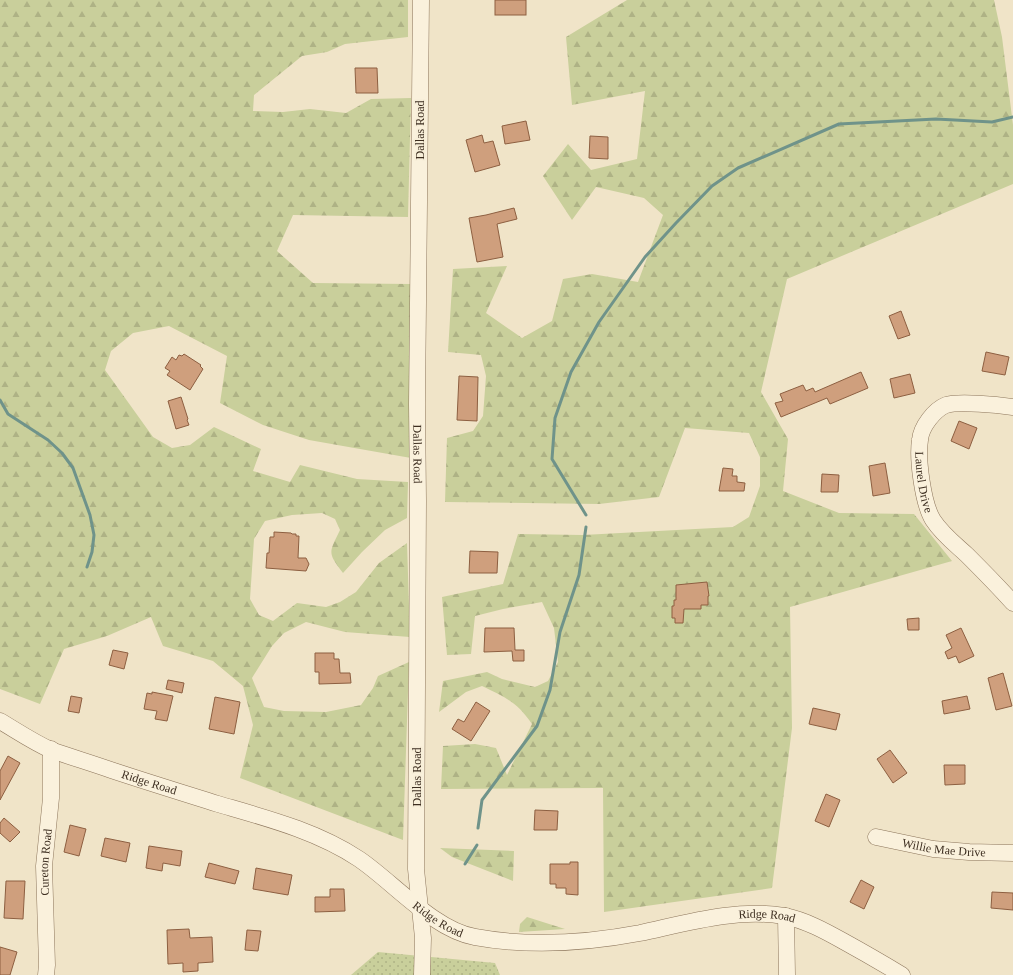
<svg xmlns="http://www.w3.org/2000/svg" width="1013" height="975" viewBox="0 0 1013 975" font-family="'Times New Roman',serif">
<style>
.grass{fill:url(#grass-dots)}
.forest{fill:url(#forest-firs)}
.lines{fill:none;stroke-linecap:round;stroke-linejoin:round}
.stream{stroke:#6f938a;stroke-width:3}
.building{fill:#cf9f7d;stroke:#8d5f41}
.minor-casing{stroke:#8d765c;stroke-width:17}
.minor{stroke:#faf1dc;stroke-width:16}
.labels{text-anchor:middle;stroke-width:3.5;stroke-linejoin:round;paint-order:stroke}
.street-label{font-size:12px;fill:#3d2e20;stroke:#f7eed8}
</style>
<defs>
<pattern id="grass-dots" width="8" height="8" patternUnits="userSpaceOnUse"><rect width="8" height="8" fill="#c9cf9b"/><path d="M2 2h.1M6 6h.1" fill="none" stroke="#aeb285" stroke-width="1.8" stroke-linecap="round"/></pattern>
<pattern id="forest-firs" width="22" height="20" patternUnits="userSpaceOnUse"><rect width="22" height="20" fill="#c9cf9b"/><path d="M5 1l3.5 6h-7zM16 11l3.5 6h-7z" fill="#aeb285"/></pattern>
</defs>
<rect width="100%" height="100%" fill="#f0e4c8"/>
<polygon class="grass" points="378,952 495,963 500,975 351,975"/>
<g class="forest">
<path d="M0,0H408V37L345,44L327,52L302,56L254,95L253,111L283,112L310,109L346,113L371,99L411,98L408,217L293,215L277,251L313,283L411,284V458L309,440L263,425L220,403L227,356L169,326L133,333L111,351L105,370L153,437L172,448L190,445L214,427L261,449L253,471L290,482L300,465L357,479L408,482L407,518L385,530L362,552L343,573C327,552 329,553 340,530L335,519L322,513L292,515L265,521L254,539L250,599L259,615L273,621L297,603L326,607L340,602L356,592L379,563L407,543L410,637L345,632L306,622L284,633L272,646L252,678L264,707L284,711L326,712L361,705L373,688L378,676L409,662L403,840L240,778L253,725L243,686L213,661L163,646L151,617L107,636L64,649L40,704L0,689Z"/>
<path d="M627,0H994L1002,37L1013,125V184L787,279L761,392L788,439L783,491L839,513L914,514L952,561L790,607L792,728L772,888L604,912L603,788L441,789L443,746L475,744L496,748L507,775L532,724C517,702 505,697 482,686L466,692L439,712L443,681L487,672L502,679L535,687L548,681L558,662L554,628L542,602L503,609L475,616L471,654L447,655L442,597L503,584L518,534L583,535L733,527L749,517L760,486V457L749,433L685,428L659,497L599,504L445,502L447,438L473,431L483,416L486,376L481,355L448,352L453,269L507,266L486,313L522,338L552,321L563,279L592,274L638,282L663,215L644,198L596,187L572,220L543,176L568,144L591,170L637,159L645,91L572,105L566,37Z"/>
<polygon points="440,848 514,851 513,881 452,857"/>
<polygon points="527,917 565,929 519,932 520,924"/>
</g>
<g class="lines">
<g class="stream">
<polyline points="0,400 8,414 48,440 62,453 73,468 90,515 94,535 92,552 87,567"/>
<polyline points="586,515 552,459 555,418 571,372 599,322 645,257 676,223 712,186 738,168 839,124 936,119 992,122 1013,117"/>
<polyline points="478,828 482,800 537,726 550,690 560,632 579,575 586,527"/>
<polyline points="465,864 477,845"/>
</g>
</g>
<g class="building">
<rect x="495" y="0" width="31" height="15"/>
<polygon points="355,68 377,68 378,93 356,93"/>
<polygon points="526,121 530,140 505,144 502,126"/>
<polygon points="482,135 484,143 493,141 500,165 475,172 466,140"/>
<polygon points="590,136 608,137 608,159 589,158"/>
<polygon points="514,208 517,219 497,224 503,257 477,262 469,218 486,215"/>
<polygon points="901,311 910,335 898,339 889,316"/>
<polygon points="986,352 1009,357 1005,375 982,371"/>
<polygon points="184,354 201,365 200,366 203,369 190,390 167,375 170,371 165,368 172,357 176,360 179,355 182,356"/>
<polygon points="861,372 868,388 830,404 827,398 781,417 775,403 783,401 780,394 803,385 806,391 813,388 815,392"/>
<polygon points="910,374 915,393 894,398 890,379"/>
<polygon points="459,376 478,377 477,421 457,420"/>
<polygon points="181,397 188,419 187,420 189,425 176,429 168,401"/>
<polygon points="959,421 977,428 969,449 951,441"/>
<polygon points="885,463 890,493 873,496 869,466"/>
<polygon points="723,468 733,469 732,476 737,476 737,482 745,483 744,491 719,491"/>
<polygon points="822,474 839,475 838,492 821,492"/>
<polygon points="274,532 291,533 292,534 296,534 296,536 299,536 298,558 306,558 309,564 306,571 266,568 267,553 269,553 270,537 274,537"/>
<polygon points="470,551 498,552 497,573 469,573"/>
<polygon points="707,582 709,596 708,596 708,605 701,605 701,609 684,609 683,623 675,623 675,618 672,618 672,606 674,606 674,600 676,600 676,585"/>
<polygon points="919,618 919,630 908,630 907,619"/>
<polygon points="485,628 514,628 515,650 524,650 524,661 513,661 512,651 484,652"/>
<polygon points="961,628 974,656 959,663 956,656 948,659 945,652 952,648 946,635"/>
<polygon points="113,650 128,653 124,669 109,665"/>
<polygon points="315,653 334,653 334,659 339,659 340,673 350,673 351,683 319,684 319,672 315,672"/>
<polygon points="1003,673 1012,706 996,710 988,678"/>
<polygon points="168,680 184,683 182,693 166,689"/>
<polygon points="152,692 173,696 167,721 155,719 157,711 144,709 147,693 152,694"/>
<polygon points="71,696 82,698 79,713 68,711"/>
<polygon points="967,696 970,709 944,714 942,701"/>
<polygon points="215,697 240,702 234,734 209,729"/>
<polygon points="476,702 490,711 471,741 452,729 458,719 464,722"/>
<polygon points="813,708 840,714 836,730 809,724"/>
<polygon points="890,750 907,773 893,783 877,759"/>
<polygon points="8,756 20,763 0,800 0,771"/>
<polygon points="944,765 965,765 965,784 945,785"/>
<polygon points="826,794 840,800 829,827 815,821"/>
<polygon points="535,810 558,811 557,830 534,830"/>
<polygon points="4,818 20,832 10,842 0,833 0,823"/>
<polygon points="70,825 86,829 79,856 64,852"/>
<polygon points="105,838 130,843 126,862 101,856"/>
<polygon points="149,846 182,851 180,866 163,863 162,871 146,868"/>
<polygon points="570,862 578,862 578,895 566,894 566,888 556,888 556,884 550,884 550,864 570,864"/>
<polygon points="209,863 239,871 235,884 205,877"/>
<polygon points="256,868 292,875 288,895 253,889"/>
<polygon points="861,880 874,887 864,909 850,902"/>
<polygon points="6,881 25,881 23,919 4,918"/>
<polygon points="330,889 344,889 345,911 315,912 315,897 330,897"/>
<polygon points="992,892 1013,893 1013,910 991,908"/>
<polygon points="189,929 190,938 212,937 213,962 198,963 198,971 183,972 183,963 168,964 167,930"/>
<polygon points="247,930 261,931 258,951 245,950"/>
<polygon points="0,947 17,952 10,975 0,975"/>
</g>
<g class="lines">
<defs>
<g id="minor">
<path id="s1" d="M421,0L417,404L418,501L416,869L423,938L422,975"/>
<path id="s2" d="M1013,407C999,405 959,401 946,405C934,410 921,427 920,440C917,459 923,504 933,520C942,534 955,544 967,555C983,571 998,586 1013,603"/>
<path id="s3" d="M0,721C17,731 33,742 51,750C71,757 91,763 111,770C147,782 183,793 218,804C266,818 317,831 359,859C393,882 434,930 475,937C529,947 587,943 640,933C687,923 737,908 784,916C805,920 825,931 843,941C863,952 882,963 902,975"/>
<path id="s4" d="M876,837L933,849L969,852L1013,853"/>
<polyline points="786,916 787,975"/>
<path id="s5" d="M46,975L47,965L44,866L51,798V749"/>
</g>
</defs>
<use href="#minor" class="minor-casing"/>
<use href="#minor" class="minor"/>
</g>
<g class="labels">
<g class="street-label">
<text transform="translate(420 130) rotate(-90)" y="4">Dallas Road</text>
<text dy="4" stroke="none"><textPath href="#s1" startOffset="454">Dallas Road</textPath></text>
<text dy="4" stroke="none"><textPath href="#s2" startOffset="155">Laurel Drive</textPath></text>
<text transform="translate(417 777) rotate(-90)" y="4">Dallas Road</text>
<text dy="4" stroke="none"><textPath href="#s3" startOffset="162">Ridge Road</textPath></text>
<text dy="4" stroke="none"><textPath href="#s4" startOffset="69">Willie Mae Drive</textPath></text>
<text dy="4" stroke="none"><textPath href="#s5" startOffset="113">Cureton Road</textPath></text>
<text dy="4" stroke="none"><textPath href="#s3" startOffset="486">Ridge Road</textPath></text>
<text dy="4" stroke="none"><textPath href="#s3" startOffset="822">Ridge Road</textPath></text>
</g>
</g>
</svg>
